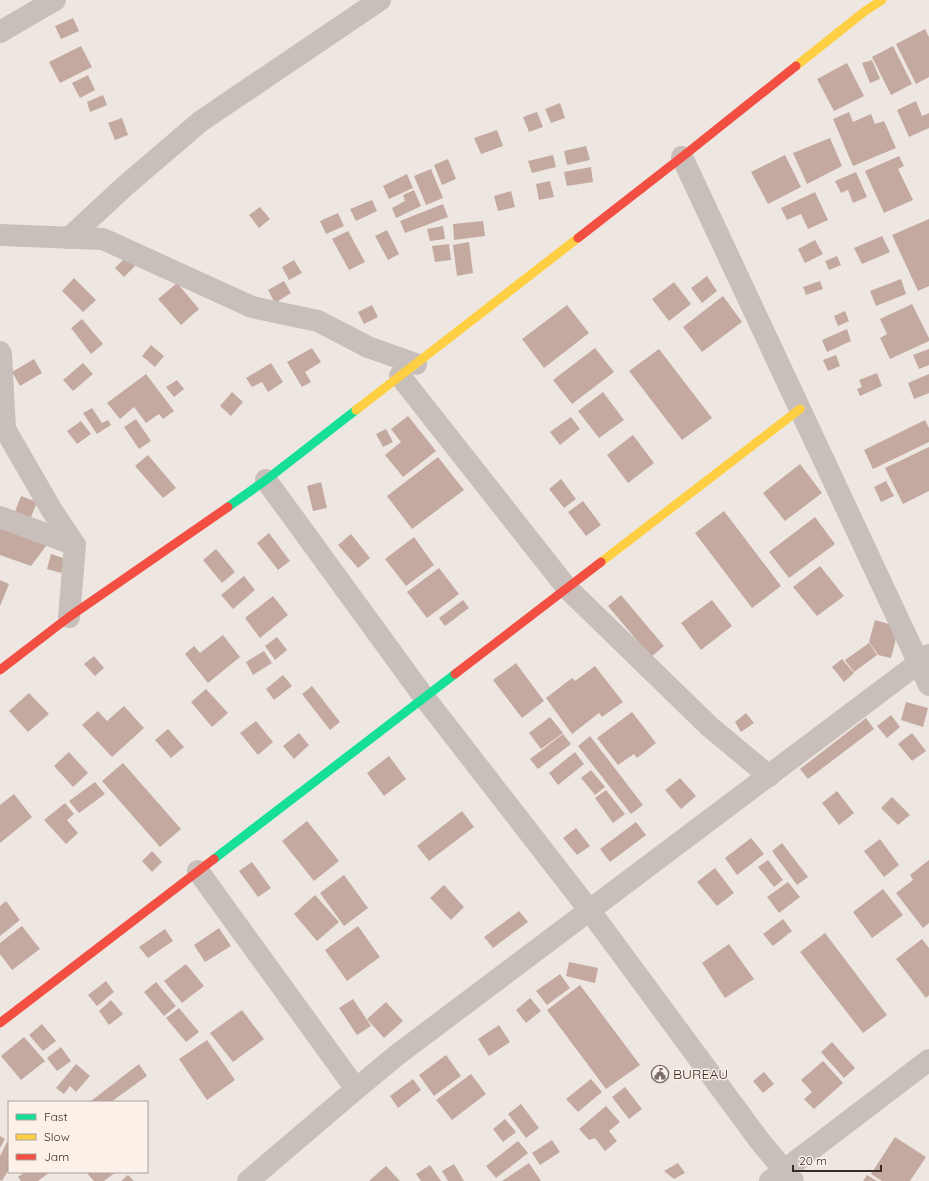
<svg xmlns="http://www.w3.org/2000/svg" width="929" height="1181" viewBox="0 0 929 1181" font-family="Quicksand,sans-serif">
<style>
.building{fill:#c4a9a1}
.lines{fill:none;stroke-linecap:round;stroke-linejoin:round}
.street{stroke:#c8bfba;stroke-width:22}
.fast{stroke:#16e098;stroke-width:9}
.slow{stroke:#ffcf43;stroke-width:9}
.jam{stroke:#f24e42;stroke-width:9}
.labels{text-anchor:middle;stroke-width:3;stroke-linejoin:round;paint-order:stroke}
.poi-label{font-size:14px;fill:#392c27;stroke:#fbf1e8;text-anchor:start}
</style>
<rect width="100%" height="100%" fill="#eee7e1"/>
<g class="building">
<polygon points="73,18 79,31 61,39 55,26"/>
<polygon points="925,29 929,37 929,77 916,84 896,44"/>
<polygon points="81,46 92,67 60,83 49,62"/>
<polygon points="893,46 912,84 891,95 872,57"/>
<polygon points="872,60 880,79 870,83 862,63"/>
<polygon points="847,63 864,96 834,111 817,79"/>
<polygon points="88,75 95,90 80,98 72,83"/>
<polygon points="103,95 107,105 90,112 87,102"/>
<polygon points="916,101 922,116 929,113 929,128 909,137 897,110"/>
<polygon points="560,103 565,118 551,123 545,109"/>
<polygon points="537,112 543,127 529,132 523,117"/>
<polygon points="849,112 853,122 871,114 875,124 884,121 896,148 853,166 833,119"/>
<polygon points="122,118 128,135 115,140 108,123"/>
<polygon points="497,130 503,146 481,154 474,138"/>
<polygon points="830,138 842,166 807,184 793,153"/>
<polygon points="586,146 590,160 567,165 564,151"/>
<polygon points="553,155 556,167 532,173 528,161"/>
<polygon points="785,155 801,187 768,204 751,172"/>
<polygon points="899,156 904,166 898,169 913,200 884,213 865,171"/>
<polygon points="448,159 456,179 442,185 434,165"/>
<polygon points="591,167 593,182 567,186 564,172"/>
<polygon points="431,169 443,198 426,205 414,176"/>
<polygon points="856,172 867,197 853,203 848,190 841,193 835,181"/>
<polygon points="407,174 413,188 389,199 383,186"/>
<polygon points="550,181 554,197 539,200 536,184"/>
<polygon points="414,190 421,206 396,218 392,208 405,201 403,195"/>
<polygon points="511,191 515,207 498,211 494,196"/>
<polygon points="815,192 828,220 808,229 801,214 787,220 781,208"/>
<polygon points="372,200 377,211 356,221 350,209"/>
<polygon points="443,204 448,217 405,233 400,221"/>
<polygon points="260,207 270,219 259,228 249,215"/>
<polygon points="338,213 344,226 326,234 320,221"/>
<polygon points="929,219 929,286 918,291 892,235"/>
<polygon points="483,221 485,236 454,240 453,224"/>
<polygon points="443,226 445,239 430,241 427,229"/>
<polygon points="387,230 399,254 388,260 375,236"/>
<polygon points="348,231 365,262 349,270 332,239"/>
<polygon points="882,236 890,252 862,264 854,248"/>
<polygon points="815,240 823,254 805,263 798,249"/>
<polygon points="469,242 473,273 457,276 453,245"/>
<polygon points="449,244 451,260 435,262 432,246"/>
<polygon points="837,256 841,265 829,270 825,261"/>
<polygon points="126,257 135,266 124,277 115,268"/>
<polygon points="294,260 302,273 289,280 282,267"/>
<polygon points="707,276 717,291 702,303 691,288"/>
<polygon points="74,278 96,300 83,312 62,291"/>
<polygon points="901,279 906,294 876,306 870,291"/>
<polygon points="284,281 291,293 275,303 268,290"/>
<polygon points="820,281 823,289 806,295 803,287"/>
<polygon points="674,282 691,304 669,321 652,299"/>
<polygon points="177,283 199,309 181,325 158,299"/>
<polygon points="723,296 742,322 702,352 683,327"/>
<polygon points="912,304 929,338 929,341 890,359 880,338 887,334 880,319"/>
<polygon points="372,305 378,317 364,324 358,312"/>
<polygon points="567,305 589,333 544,368 522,339"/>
<polygon points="845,311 849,321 838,326 834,316"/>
<polygon points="82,319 103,344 91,354 71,328"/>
<polygon points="847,329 851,341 827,352 822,340"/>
<polygon points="151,345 164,356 155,367 142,356"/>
<polygon points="312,348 321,362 305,372 311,382 302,387 287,362"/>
<polygon points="595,348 614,372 572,404 553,380"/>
<polygon points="659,349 712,418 682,440 629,371"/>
<polygon points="929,349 929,365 919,369 913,355"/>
<polygon points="836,355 840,366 828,371 823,360"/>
<polygon points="34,359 42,373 20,386 12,372"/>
<polygon points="83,363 93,374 73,391 63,380"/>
<polygon points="271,363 283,382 268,392 262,382 252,387 246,378"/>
<polygon points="877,373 882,386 860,396 857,389 862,387 859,380"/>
<polygon points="146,374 174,411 163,419 159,414 146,423 134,407 120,419 107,403"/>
<polygon points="929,374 929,393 914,399 908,383"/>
<polygon points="177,380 184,389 174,397 166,387"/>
<polygon points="232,392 243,402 231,416 220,406"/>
<polygon points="603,392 624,420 599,438 578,411"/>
<polygon points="92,408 102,423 108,420 111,425 97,434 83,413"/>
<polygon points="408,416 436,451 403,477 385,455 401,442 391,429"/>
<polygon points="571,417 580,429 560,445 550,432"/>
<polygon points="136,419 151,441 139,449 124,427"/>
<polygon points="925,420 929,428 929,442 873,469 864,450"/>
<polygon points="81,421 91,434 77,444 67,431"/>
<polygon points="386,429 393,442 383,447 376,434"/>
<polygon points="633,435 654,463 628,483 607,455"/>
<polygon points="929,447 929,491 903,504 885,468"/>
<polygon points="148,455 176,488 163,498 135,466"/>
<polygon points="438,457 464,490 412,529 387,496"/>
<polygon points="800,464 822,493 785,521 763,493"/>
<polygon points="561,479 576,499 564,508 549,489"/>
<polygon points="886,481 894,496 881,502 874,487"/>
<polygon points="321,482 327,508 313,511 307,486"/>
<polygon points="21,496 37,502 30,520 14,514"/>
<polygon points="583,501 601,525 586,536 568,512"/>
<polygon points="724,511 781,586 752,608 695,533"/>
<polygon points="815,517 835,544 789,578 769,552"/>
<polygon points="0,526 49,542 31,566 0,555"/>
<polygon points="269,533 290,561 278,570 257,543"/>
<polygon points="351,534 370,558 358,568 338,545"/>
<polygon points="414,537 434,565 406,586 385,559"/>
<polygon points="216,549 235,572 222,583 203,560"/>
<polygon points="51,554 66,559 61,573 47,569"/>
<polygon points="820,566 844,596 817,616 793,587"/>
<polygon points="439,568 459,594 427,618 407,592"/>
<polygon points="244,576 255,590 233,609 221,595"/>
<polygon points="0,580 9,584 0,606"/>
<polygon points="621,595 664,646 651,657 608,606"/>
<polygon points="273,596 288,615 260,638 245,618"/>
<polygon points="463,600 469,608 445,626 439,618"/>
<polygon points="712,600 732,626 701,650 681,623"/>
<polygon points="875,620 899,627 891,658 878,655 869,642"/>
<polygon points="223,635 240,657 208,683 185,654 194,646 200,653"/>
<polygon points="277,637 287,650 275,660 265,646"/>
<polygon points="869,643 877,655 854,672 845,660"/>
<polygon points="264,651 272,663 253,675 246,662"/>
<polygon points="94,656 104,668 95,676 84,664"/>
<polygon points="842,659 854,673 844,682 832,667"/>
<polygon points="516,663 544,701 522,718 493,680"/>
<polygon points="595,666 623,702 602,717 599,713 572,734 546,698 572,678 575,681"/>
<polygon points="283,675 292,686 274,700 266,689"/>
<polygon points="312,686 340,722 330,730 302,694"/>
<polygon points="206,689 228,713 212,727 191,702"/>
<polygon points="29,693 49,714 28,732 9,711"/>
<polygon points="906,702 928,708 923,727 901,720"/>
<polygon points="124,706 144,728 112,757 82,725 98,711 107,721"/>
<polygon points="632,712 656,743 637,758 634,754 618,765 597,738"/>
<polygon points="746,713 754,723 741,732 735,722"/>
<polygon points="891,715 900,727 887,738 877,726"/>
<polygon points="550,717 563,733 541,749 529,733"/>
<polygon points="866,718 874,729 808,779 800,769"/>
<polygon points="256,721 273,742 258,755 240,733"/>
<polygon points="168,729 184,747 171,758 155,740"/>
<polygon points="299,733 309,745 294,759 283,746"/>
<polygon points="912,733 926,751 912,761 898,744"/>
<polygon points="563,734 571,744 538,769 530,759"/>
<polygon points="590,736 643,805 631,814 578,746"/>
<polygon points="69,752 88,773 73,787 54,766"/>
<polygon points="575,752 584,764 558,785 549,773"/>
<polygon points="389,756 406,779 384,796 367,773"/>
<polygon points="123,763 181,829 160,847 102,781"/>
<polygon points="591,770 605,787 595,795 581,778"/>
<polygon points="680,778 696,796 681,809 665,790"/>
<polygon points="95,782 105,794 79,813 69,801"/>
<polygon points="606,790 625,814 613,823 595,798"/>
<polygon points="837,791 854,813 839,825 822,803"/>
<polygon points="14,794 32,817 0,843 0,805"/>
<polygon points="892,797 910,815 898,825 881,808"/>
<polygon points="65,803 74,814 67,820 78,833 66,844 44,820"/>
<polygon points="462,811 474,827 429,861 417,846"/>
<polygon points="307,821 339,861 314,881 282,841"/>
<polygon points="636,822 646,835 610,862 600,849"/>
<polygon points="576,828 590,846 577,855 563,838"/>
<polygon points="751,838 764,854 737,875 725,858"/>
<polygon points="880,839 899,865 884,877 864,851"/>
<polygon points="782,843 808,877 797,885 772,851"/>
<polygon points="152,851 162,862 152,872 142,861"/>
<polygon points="768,860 783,880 774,887 758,867"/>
<polygon points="929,860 929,923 923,928 896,893 913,880 910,875"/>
<polygon points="252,862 271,888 258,897 239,871"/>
<polygon points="715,868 734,893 717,906 697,882"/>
<polygon points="344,875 368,908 344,926 320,893"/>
<polygon points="788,882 800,897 779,913 767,897"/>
<polygon points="444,885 464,907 451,920 430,898"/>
<polygon points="883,889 903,915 872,938 853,912"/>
<polygon points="315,895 339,922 317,941 294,914"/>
<polygon points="6,901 20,920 0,936 0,906"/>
<polygon points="519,911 528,922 493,948 484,937"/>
<polygon points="783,919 792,931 773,946 763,934"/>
<polygon points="22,926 40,949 12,970 0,954 0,943"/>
<polygon points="358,926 380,957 347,981 325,950"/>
<polygon points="219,928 231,946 205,962 194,945"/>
<polygon points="165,929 173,941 148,958 139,947"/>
<polygon points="825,933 887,1015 863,1033 800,952"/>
<polygon points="922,939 929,948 929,995 926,998 896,959"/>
<polygon points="729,944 754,979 725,998 702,963"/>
<polygon points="569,962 598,968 595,983 566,976"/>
<polygon points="186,964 204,986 182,1003 164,981"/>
<polygon points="560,974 570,988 547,1005 536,991"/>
<polygon points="106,981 114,992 97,1006 88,995"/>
<polygon points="156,982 176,1006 164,1016 144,992"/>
<polygon points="580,985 640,1065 606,1089 547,1010"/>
<polygon points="530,998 541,1011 526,1023 516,1010"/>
<polygon points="353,999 371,1026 357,1035 339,1008"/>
<polygon points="111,1000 123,1014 109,1025 99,1011"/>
<polygon points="386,1002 403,1021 384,1038 367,1019"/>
<polygon points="179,1008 199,1032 186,1042 166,1018"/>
<polygon points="242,1010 264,1039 233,1062 210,1033"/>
<polygon points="42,1024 56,1041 43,1051 29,1035"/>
<polygon points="499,1025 510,1042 489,1056 478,1039"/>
<polygon points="24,1037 45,1061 21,1080 1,1056"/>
<polygon points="207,1040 235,1080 207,1100 179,1059"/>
<polygon points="832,1042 855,1068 844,1078 821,1052"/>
<polygon points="61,1047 71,1061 57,1071 47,1058"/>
<polygon points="446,1055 461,1076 434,1096 419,1075"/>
<polygon points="823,1061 843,1083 814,1109 804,1099 812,1092 801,1080"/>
<polygon points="76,1064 90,1076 76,1092 70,1086 64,1094 56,1088"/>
<polygon points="139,1064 147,1076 111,1102 92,1102 91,1101"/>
<polygon points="764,1072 774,1084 763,1093 753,1081"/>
<polygon points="471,1074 486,1094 452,1120 436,1100"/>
<polygon points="413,1079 421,1090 398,1108 390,1096"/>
<polygon points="591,1079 602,1092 578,1112 566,1099"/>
<polygon points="625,1087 642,1109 629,1119 612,1097"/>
<polygon points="521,1104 539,1128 526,1138 508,1114"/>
<polygon points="606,1106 620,1122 609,1131 617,1141 605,1151 595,1138 589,1140 579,1129"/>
<polygon points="505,1119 516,1132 503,1142 493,1129"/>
<polygon points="0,1136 5,1139 0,1148"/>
<polygon points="895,1137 926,1157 910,1181 882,1181 871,1174"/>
<polygon points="552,1140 560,1152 540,1165 532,1153"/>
<polygon points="518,1141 528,1153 496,1178 486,1166"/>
<polygon points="7,1142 9,1143 9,1169 2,1181 0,1180 0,1156"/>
<polygon points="529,1163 541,1181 502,1181"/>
<polygon points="678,1163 685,1173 674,1179 664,1171"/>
<polygon points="454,1164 464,1181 448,1181 442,1171"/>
<polygon points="430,1165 441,1181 421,1181 416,1174"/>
<polygon points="386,1166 400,1181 369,1181"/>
<polygon points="25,1172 50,1172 38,1181 21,1181 18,1177"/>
<polygon points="86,1172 116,1172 104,1181 94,1181"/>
<polygon points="128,1175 134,1181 121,1181"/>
<polygon points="867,1175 877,1181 863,1181"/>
</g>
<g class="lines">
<g class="street">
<polyline points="0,32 55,0"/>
<polyline points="682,157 929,685"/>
<polyline points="0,235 103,239 252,307 318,321 368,347 416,364"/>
<polyline points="69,238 125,186 201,121 380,0"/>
<polyline points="0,352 1,354 5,429 51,509 75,545 69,617"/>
<polyline points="400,376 567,588 710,727 769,776"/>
<polyline points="266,480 424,697 590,911 759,1140 793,1181"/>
<polyline points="0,517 75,545"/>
<polyline points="198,871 356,1089"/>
<polyline points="248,1181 356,1089 397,1055 929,655"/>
<polyline points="770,1181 929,1060"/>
</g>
<g class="fast">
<polyline points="228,507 266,480 356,410"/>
<polyline points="214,859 455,674"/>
</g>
<g class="slow">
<polyline points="796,66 865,11 882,0"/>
<polyline points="356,410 578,238"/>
<polyline points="601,562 800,409"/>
</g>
<g class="jam">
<polyline points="578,238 682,157 796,66"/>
<polyline points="0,670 69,617 228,507"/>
<polyline points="455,674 601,562"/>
<polyline points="0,1023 214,859"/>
</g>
</g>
<defs>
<symbol id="civic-ring" viewBox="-11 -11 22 22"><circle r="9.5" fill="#fbf1e8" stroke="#786d68" stroke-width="1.5"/><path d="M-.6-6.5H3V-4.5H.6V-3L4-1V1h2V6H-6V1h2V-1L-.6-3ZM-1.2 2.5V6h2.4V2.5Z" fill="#786d68"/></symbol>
</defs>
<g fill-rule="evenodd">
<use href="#civic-ring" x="650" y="1064" width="20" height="20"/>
</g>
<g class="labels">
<g class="poi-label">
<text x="673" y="1079">BUREAU</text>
</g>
</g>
<rect x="8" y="1101" width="140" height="72" fill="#fbf1e8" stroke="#ada29b"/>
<rect x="16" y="1114" width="20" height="6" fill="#16e098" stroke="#ada29b"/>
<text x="44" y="1121" font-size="12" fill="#392c27">Fast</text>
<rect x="16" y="1134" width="20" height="6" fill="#ffcf43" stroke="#ada29b"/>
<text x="44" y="1141" font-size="12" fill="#392c27">Slow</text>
<rect x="16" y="1154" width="20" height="6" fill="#f24e42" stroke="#ada29b"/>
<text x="44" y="1161" font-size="12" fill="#392c27">Jam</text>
<path d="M793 1165v6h88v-6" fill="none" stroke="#392c27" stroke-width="2"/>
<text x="799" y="1165" font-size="12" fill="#392c27" stroke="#fbf1e8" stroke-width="3" paint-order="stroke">20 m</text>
</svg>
